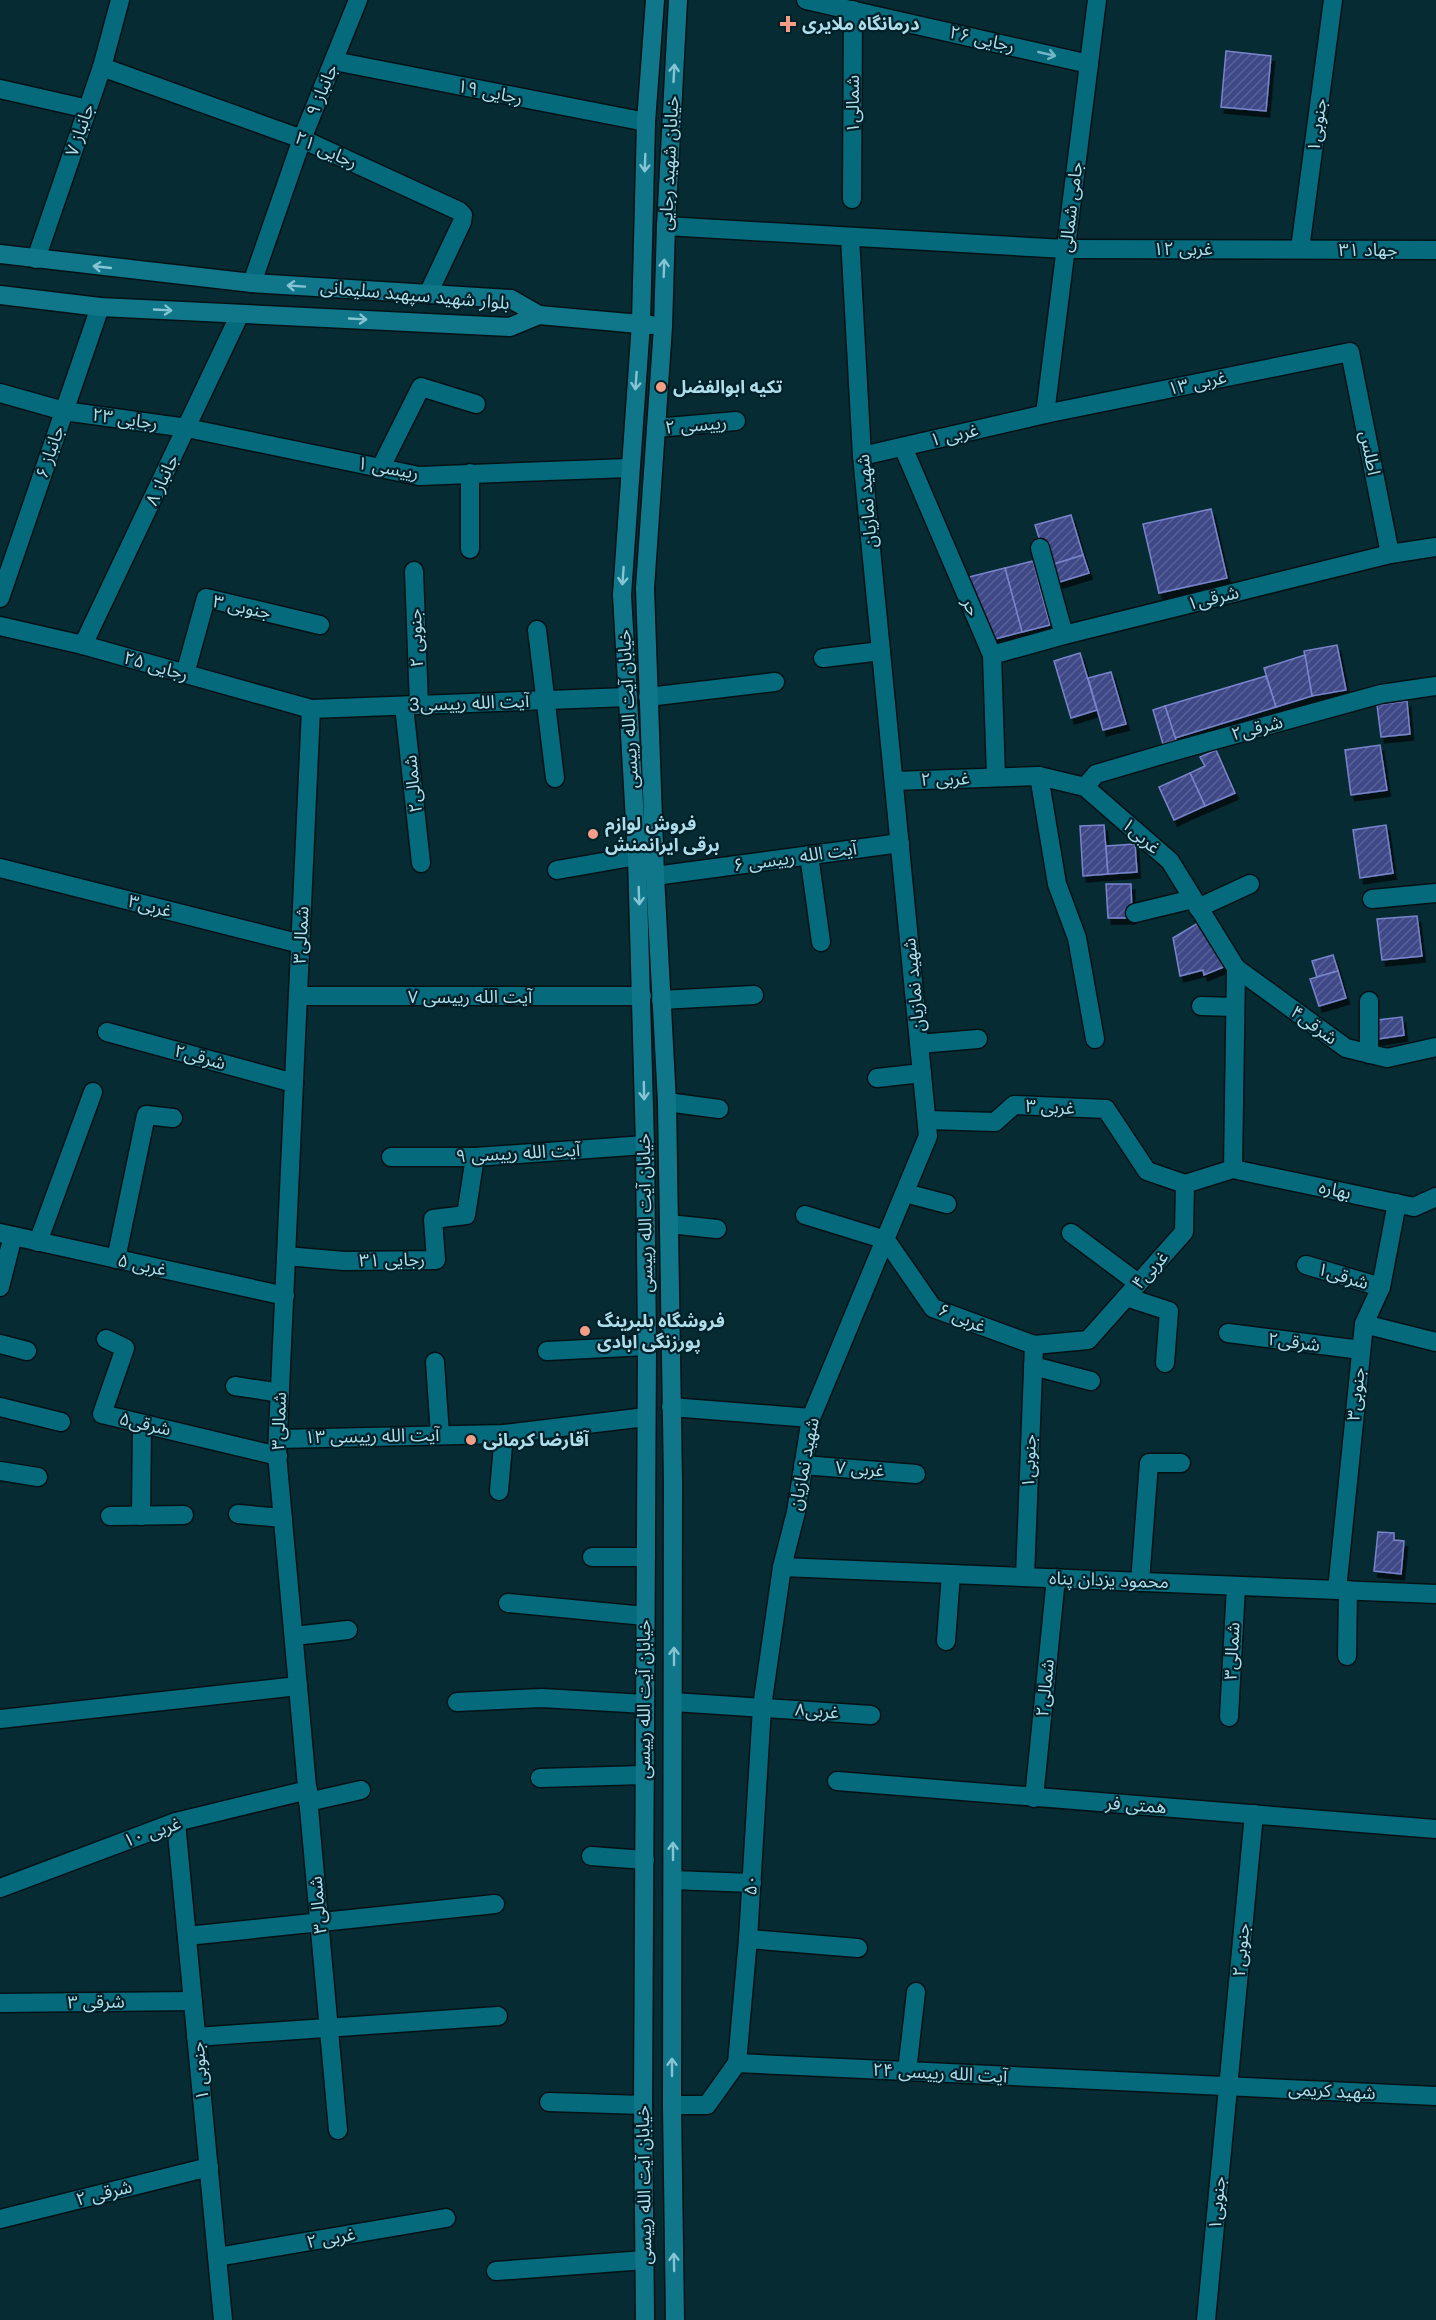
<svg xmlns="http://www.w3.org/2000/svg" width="1436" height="2320" viewBox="0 0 1436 2320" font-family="Inter,'Noto Sans Arabic',sans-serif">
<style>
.building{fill:url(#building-hatch);stroke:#7985cb;stroke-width:1.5;filter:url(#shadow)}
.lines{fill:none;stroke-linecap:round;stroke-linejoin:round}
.minor-casing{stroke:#041115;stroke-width:21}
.tertiary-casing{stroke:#041115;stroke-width:21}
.secondary-casing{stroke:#041115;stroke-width:21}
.minor{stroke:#046a7c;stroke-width:18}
.tertiary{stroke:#046a7c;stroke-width:18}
.secondary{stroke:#10778b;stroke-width:18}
.oneway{stroke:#72b5c4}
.oneway2{stroke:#86c4d3}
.poi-dot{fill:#f49e87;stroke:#002129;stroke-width:2}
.labels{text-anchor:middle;stroke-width:4.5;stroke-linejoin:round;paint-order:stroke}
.poi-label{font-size:18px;font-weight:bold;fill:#aedeeb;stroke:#002129;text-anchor:start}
.street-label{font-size:18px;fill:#aedeeb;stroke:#002129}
</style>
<defs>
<pattern id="building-hatch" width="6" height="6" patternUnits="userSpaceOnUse" patternTransform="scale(1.5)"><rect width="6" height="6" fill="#404888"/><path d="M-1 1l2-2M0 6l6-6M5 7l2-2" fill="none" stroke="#596299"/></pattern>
<filter id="shadow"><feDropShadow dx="3.5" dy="6" stdDeviation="0" flood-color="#0009"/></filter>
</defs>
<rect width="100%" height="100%" fill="#072b33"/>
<g class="building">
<polygon points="1226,51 1271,56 1266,111 1221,107"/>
<polygon points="1211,509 1227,578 1159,593 1143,524"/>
<polygon points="1071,515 1083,555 1048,566 1035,525"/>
<polygon points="1083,555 1089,573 1053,584 1048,566"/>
<polygon points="1033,561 1050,625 1022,632 1005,568"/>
<polygon points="1005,568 1022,632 991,640 969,577"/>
<polygon points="1337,645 1346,690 1312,696 1304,651"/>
<polygon points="1080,653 1097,710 1071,718 1054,661"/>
<polygon points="1305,655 1312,696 1276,707 1264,668"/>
<polygon points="1111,672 1126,724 1103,730 1088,678"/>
<polygon points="1266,676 1276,707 1175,738 1165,706"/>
<polygon points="1407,701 1410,734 1381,737 1377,705"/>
<polygon points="1165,706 1176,740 1163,744 1153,710"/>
<polygon points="1380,745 1387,790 1351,795 1345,750"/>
<polygon points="1216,750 1235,793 1205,806 1190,773 1205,766 1200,757"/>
<polygon points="1190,773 1205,806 1174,820 1159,787"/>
<polygon points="1104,825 1108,874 1083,876 1080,826"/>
<polygon points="1386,825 1393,873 1360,878 1353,830"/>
<polygon points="1135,844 1137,872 1108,874 1106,846"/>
<polygon points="1106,884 1131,884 1132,918 1108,918"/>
<polygon points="1417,916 1422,956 1382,960 1377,919"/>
<polygon points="1198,923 1224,967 1204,975 1203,970 1180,976 1173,938"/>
<polygon points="1333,955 1338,971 1317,977 1312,961"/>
<polygon points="1338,971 1346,998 1319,1006 1310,979"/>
<polygon points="1402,1017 1404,1035 1372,1040 1369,1021"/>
<polygon points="1378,1532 1394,1533 1394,1540 1404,1541 1401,1574 1374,1571"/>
</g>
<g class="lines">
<defs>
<g id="minor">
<polyline points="806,0 1089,64"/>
<polyline points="334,61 646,122"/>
<polyline points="102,67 302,139 459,211 463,215 462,222 428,294"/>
<polyline points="0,89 88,109"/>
<polyline points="852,199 853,10"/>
<polyline points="1065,249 1436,250"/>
<polyline points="1300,249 1333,0"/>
<polyline points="36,259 102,67 120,0"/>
<polyline points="252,283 302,139 358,0"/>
<polyline points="0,393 64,411 187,428 419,476 629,468"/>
<polyline points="656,428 736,421"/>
<polyline points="903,447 992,655 996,777"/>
<polyline points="862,456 1045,414 1350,352 1390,554"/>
<polyline points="381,467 421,387 476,404"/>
<polyline points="1040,548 1064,635"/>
<polyline points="470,549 470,473"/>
<polyline points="414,571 419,705"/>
<polyline points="0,598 100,307"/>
<polyline points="0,626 83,645 311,709 628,697"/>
<polyline points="537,630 555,778"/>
<polyline points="83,645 240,314"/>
<polyline points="992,655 1064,635 1390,554 1436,547"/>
<polyline points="823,658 881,651"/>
<polyline points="185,674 206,598 320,625"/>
<polyline points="648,697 775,682"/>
<polyline points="404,706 421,863"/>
<polyline points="311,709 277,1454 338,2130"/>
<polyline points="1039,776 1057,884 1077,938 1095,1039"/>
<polyline points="894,781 1039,776 1085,787 1170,861 1236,968 1346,1048 1387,1058 1436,1047"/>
<polyline points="1085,787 1096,774 1178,750 1381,694 1436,686"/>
<polyline points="809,855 821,942"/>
<polyline points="0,868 301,944"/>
<polyline points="557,870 637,856"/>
<polyline points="655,876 900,843"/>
<polyline points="1372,899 1436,893"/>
<polyline points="1198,908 1250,884"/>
<polyline points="1135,913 1193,899"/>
<polyline points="298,996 642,996"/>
<polyline points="661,1000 754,995"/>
<polyline points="1201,1006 1235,1007"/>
<polyline points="107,1032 294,1083"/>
<polyline points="919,1044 978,1039"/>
<polyline points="1369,1054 1369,1001"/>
<polyline points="877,1078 922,1073"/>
<polyline points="667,1102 719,1109"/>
<polyline points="927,1120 995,1122 1014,1105 1106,1109 1147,1171 1185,1184"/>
<polyline points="391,1157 475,1157 645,1145"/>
<polyline points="1233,1169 1236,968"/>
<polyline points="905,1193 947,1204"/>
<polyline points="805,1215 886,1240 933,1308 1034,1345 1088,1340 1184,1232 1185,1184 1233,1169 1414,1207 1436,1197"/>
<polyline points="669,1224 717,1229"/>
<polyline points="0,1233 285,1296"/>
<polyline points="1071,1233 1138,1283"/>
<polyline points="38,1242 93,1092"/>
<polyline points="286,1256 344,1261 436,1260 433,1219 466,1215 475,1157"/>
<polyline points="116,1259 146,1115 173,1118"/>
<polyline points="1306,1265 1381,1287"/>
<polyline points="0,1287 13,1236"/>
<polyline points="1126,1297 1169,1311 1165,1363"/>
<polyline points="1364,1324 1436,1342"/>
<polyline points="1228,1333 1361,1350"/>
<polyline points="106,1339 125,1348 102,1414 278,1456"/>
<polyline points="0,1344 27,1351"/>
<polyline points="547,1351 647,1346"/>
<polyline points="435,1362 440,1435"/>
<polyline points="1033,1366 1091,1381"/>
<polyline points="235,1386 280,1393"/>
<polyline points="0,1407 61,1422"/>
<polyline points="671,1407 811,1418"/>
<polyline points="278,1439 504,1434 646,1417"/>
<polyline points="803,1465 916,1474"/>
<polyline points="0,1471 38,1477"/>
<polyline points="499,1491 504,1434"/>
<polyline points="238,1514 283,1518"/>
<polyline points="110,1516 184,1515"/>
<polyline points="141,1516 142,1424"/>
<polyline points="592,1557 646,1557"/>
<polyline points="782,1567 1436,1594"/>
<polyline points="1025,1577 1034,1345"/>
<polyline points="1140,1582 1149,1463 1181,1463"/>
<polyline points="1337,1590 1364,1324 1381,1287 1397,1203"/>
<polyline points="508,1603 645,1616"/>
<polyline points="294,1636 348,1630"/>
<polyline points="946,1641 951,1574"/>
<polyline points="1347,1656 1348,1590"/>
<polyline points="457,1702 542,1698 645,1704"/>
<polyline points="674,1702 871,1715"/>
<polyline points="1229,1717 1236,1586"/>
<polyline points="0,1719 298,1686"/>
<polyline points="540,1778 644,1775"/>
<polyline points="837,1781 1436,1829"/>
<polyline points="1034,1798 1056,1578"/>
<polyline points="308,1802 361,1790"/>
<polyline points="176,1822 223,2320"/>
<polyline points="591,1856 645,1860"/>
<polyline points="673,1880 752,1883"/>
<polyline points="0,1888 176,1822 308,1790"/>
<polyline points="187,1936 495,1904"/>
<polyline points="748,1939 858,1948"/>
<polyline points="0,2003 193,2001"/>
<polyline points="196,2037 498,2016"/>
<polyline points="737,2063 748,1939 762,1707 782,1567 796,1512 811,1418 928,1136 862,456 850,237"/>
<polyline points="737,2063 1436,2096"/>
<polyline points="907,2071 916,1992"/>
<polyline points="549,2102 643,2105"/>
<polyline points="672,2105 707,2105 737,2063"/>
<polyline points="0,2219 209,2167"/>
<polyline points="217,2257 446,2218"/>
<polyline points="496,2271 645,2260"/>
<polyline points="1206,2320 1254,1814"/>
</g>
<g id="tertiary">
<polyline points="666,226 1065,249"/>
<polyline points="1045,414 1097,0"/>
</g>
<g id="secondary">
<polyline points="0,254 252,283 511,299 539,315 651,325"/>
<polyline points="0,295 100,307 510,327 539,315"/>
<polyline points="645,2320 643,2105 647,1346 645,1145 637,856 622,595 641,323 646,122 655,0"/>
<polyline points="675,2320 672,2105 673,1482 667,1102 655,876 645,588 663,327 666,226 678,0"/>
</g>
</defs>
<use href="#minor" class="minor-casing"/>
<use href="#tertiary" class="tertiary-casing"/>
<use href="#secondary" class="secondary-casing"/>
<use href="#minor" class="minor"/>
<use href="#tertiary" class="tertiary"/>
<use href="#secondary" class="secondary"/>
</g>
<defs><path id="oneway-shaft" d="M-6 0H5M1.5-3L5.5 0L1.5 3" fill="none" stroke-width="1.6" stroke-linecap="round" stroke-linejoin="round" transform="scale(1.5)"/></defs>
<use class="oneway" href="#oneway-shaft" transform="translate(1047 54) rotate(13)"/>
<g class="oneway2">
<use href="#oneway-shaft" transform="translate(674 73) rotate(-87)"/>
<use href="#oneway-shaft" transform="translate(645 163) rotate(92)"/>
<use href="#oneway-shaft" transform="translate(102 267) rotate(-174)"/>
<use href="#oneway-shaft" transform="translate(664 268) rotate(-88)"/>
<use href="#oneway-shaft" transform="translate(296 286) rotate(-176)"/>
<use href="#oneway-shaft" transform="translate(163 310) rotate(3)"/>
<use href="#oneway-shaft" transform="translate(358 319) rotate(3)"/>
<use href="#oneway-shaft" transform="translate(636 381) rotate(94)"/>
<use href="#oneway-shaft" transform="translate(623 576) rotate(94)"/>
<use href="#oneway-shaft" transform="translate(639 896) rotate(88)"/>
<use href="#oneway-shaft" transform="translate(644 1091) rotate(89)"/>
<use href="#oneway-shaft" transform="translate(674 1656) rotate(-90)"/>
<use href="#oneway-shaft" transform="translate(673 1851) rotate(-90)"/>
<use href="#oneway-shaft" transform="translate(672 2067) rotate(-90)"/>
<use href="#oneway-shaft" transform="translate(674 2262) rotate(-91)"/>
</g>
<g class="poi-dot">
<path d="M785 15h6v6h6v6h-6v6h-6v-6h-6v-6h6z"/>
<circle cx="661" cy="387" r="6"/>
<circle cx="593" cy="834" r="6"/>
<circle cx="585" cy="1331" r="6"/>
<circle cx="471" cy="1440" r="6"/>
</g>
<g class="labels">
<g class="poi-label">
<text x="802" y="30">درمانگاه ملایری</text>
<text x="673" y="393">تکیه ابوالفضل</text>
<text x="605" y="830">فروش لوازم<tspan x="605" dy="21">برقی ایرانمنش</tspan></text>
<text x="597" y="1327">فروشگاه بلبرینگ<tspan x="597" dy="21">پورزنگی ابادی</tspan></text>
<text x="483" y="1446">آقارضا کرمانی</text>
</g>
<g class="street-label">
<text transform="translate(982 39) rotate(13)" y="6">رجایی ۲۶</text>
<text transform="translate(322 90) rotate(-67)" y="6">جانباز ۹</text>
<text transform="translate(490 92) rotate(11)" y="6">رجایی ۱۹</text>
<text transform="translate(853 104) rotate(-90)" y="6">شمالی۱</text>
<text transform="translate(1317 125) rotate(-82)" y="6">جنوبی۱</text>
<text transform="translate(80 130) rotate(-71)" y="6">جانباز ۷</text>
<text transform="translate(326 150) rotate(24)" y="6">رجایی ۲۱</text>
<text transform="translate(669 163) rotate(-87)" y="6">خیابان شهید رجایی</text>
<text transform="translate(1071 207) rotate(-83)" y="6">جامی شمالی</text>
<text x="1183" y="255">غربی ۱۲</text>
<text x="1368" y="256">جهاد ۳۱</text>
<text transform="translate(415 295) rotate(5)" y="6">بلوار شهید سپهبد سلیمانی</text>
<text transform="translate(1197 383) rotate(-12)" y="6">غربی ۱۳</text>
<text transform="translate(125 419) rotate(8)" y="6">رجایی ۲۳</text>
<text transform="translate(696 425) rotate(-5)" y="6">رییسی ۲</text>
<text transform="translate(954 435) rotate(-13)" y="6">غربی ۱</text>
<text transform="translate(50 452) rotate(-71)" y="6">جانباز ۶</text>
<text transform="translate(1370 453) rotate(79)" y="6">اطلس</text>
<text transform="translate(388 468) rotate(10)" y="6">رییسی ۱</text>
<text transform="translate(162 480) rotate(-65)" y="6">جانباز ۸</text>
<text transform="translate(867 501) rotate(-95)" y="6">شهید نمازیان</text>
<text transform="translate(1213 598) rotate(-14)" y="6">شرقی۱</text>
<text transform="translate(242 607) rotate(12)" y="6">جنوبی ۳</text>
<text transform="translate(971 607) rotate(67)" y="6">حر</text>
<text transform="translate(416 638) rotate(-92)" y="6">جنوبی ۲</text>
<text transform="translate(156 666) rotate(16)" y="6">رجایی ۲۵</text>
<text transform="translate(469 703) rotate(-2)" y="6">آیت الله رییسی3</text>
<text transform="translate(628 709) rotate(-93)" y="6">خیابان آیت الله رییسی</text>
<text transform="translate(1257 728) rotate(-15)" y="6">شرقی۲</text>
<text transform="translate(945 779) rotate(-2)" y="6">غربی ۲</text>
<text transform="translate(413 784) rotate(-96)" y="6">شمالی۲</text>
<text transform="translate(1141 836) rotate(41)" y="6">غربی۱</text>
<text transform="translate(795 857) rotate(-8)" y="6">آیت الله رییسی ۶</text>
<text transform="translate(150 906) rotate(14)" y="6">غربی۳</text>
<text transform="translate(301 935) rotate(-87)" y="6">شمالی۳</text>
<text transform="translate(914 985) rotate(-96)" y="6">شهید نمازیان</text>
<text x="470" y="1003">آیت الله رییسی ۷</text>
<text transform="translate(1314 1025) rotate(36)" y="6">شرقی۴</text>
<text transform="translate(200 1057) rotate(15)" y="6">شرقی۲</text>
<text transform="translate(1050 1107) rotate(3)" y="6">غربی ۳</text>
<text transform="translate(518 1153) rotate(-3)" y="6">آیت الله رییسی ۹</text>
<text transform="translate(1335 1190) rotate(12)" y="6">بهاره</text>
<text transform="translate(645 1213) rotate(-91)" y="6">خیابان آیت الله رییسی</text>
<text transform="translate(392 1260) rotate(-1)" y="6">رجایی ۳۱</text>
<text transform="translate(142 1265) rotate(12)" y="6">غربی ۵</text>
<text transform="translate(1150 1270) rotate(-48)" y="6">غربی۴</text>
<text transform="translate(1343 1276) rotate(17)" y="6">شرقی۱</text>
<text transform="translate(962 1318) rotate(22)" y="6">غربی ۶</text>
<text transform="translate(1294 1342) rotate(7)" y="6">شرقی۲</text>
<text transform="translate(1356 1394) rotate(-84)" y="6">جنوبی۳</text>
<text transform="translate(279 1421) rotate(-88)" y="6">شمالی۳</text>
<text transform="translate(145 1424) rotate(13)" y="6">شرقی۵</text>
<text transform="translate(372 1436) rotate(-1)" y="6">آیت الله رییسی ۱۳</text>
<text transform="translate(1029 1461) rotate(-88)" y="6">جنوبی۱</text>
<text transform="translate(804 1464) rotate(-79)" y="6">شهید نمازیان</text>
<text transform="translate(860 1469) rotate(4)" y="6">غربی ۷</text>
<text transform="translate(1109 1580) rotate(2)" y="6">محمود یزدان پناه</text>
<text transform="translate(1232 1651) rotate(-87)" y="6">شمالی۳</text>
<text transform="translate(1045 1688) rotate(-84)" y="6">شمالی۲</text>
<text transform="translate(644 1699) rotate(-90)" y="6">خیابان آیت الله رییسی</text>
<text transform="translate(817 1711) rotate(4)" y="6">غربی۸</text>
<text transform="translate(1136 1805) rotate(4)" y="6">همتی فر</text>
<text transform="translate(152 1832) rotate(-19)" y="6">غربی ۱۰</text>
<text transform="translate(751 1885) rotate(-86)" y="6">۵۰</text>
<text transform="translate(318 1905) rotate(-95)" y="6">شمالی۳</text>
<text transform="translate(1241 1950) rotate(-85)" y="6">جنوبی۲</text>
<text transform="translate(96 2002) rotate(-1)" y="6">شرقی ۳</text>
<text transform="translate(200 2071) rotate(-95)" y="6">جنوبی ۱</text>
<text transform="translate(940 2073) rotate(3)" y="6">آیت الله رییسی ۲۴</text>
<text transform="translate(1332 2091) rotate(3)" y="6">شهید کریمی</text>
<text transform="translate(644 2185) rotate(-91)" y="6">خیابان آیت الله رییسی</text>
<text transform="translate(104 2193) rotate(-14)" y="6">شرقی ۲</text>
<text transform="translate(1217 2203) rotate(-85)" y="6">جنوبی۱</text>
<text transform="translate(331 2238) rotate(-10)" y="6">غربی ۲</text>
</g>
</g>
</svg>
